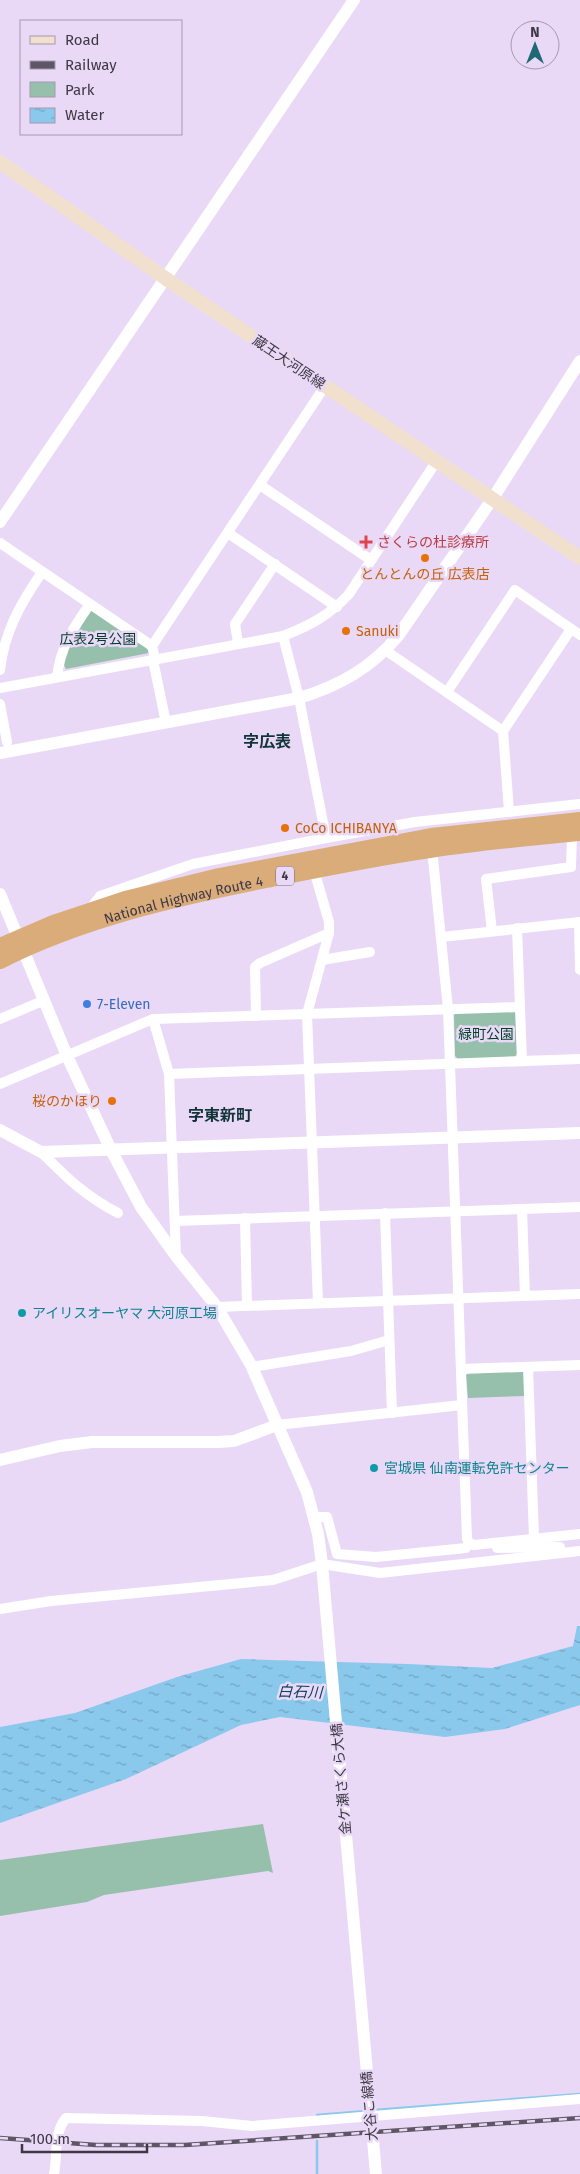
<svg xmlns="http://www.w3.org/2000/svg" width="580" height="2174" viewBox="0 0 580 2174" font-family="'Fira Sans','Noto Sans JP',sans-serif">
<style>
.green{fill:#96c0ac}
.water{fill:url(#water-ripples)}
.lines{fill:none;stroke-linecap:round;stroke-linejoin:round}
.stream{stroke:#8ac9ec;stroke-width:2.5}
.minor{stroke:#fff;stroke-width:10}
.tertiary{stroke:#fff;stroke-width:12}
.secondary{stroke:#f1e0cd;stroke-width:14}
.trunk{stroke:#daac7a;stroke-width:16}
.rail-casing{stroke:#5e5665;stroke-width:4.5}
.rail{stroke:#e9d9f7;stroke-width:2.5;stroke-dasharray:8;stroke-linecap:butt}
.health-dot{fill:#e0444e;stroke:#e9d9f7;stroke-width:2}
.food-dot{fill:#e8710a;stroke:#e9d9f7;stroke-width:2}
.shop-dot{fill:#3f7fe0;stroke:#e9d9f7;stroke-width:2}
.culture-dot{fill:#0f9aa8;stroke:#e9d9f7;stroke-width:2}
.labels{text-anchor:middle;stroke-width:5;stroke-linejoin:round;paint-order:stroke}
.shield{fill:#e9d9f7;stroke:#72687a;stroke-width:1}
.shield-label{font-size:12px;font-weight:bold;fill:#3f3844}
.street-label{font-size:14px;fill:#3f3844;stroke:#e9d9f7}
.health-label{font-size:14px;fill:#be3a42;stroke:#e9d9f7;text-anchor:start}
.food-label{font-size:14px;fill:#c56008;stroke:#e9d9f7;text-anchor:start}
.park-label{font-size:14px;fill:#023d2a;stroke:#e9d9f7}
.shop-label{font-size:14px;fill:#366cbe;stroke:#e9d9f7;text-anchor:start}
.culture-label{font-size:14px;fill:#0d838f;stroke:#e9d9f7;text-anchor:start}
.water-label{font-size:15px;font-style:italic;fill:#0c4159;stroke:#e9d9f7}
.quarter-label{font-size:16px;font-weight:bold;fill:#113438;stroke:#e9d9f7}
</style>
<defs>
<pattern id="water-ripples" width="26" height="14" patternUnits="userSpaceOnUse" patternTransform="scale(1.25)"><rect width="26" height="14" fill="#8ac9ec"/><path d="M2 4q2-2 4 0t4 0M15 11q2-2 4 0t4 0" fill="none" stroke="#72a4c1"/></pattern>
</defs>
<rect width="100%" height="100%" fill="#e9d9f7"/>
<g class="green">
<polygon points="92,608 149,646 149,653 66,669 62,661 70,640"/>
<polygon points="512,1009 516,1013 517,1053 515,1057 458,1059 455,1056 454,1015 457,1011"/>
<polygon points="521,1370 525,1373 525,1396 468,1398 466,1375 471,1372"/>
<polygon points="263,1824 273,1873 268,1871 104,1895 87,1902 0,1916 0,1860"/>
</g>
<polygon class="water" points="577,1626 580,1626 580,1705 505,1729 445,1737 280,1717 241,1725 126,1779 0,1823 0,1727 75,1713 177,1677 241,1659 408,1664 492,1668 573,1646"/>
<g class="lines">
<g class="stream">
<polyline points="375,2110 580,2094"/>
<polyline points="317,2119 317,2115 367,2111"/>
<polyline points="317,2174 317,2141"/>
</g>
<g class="minor">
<polyline points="260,485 371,560"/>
<polyline points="228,533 337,607"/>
<polyline points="0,543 152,646"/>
<polyline points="283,636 299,698 326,838"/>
<polyline points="238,643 235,624 275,564"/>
<polyline points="385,650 503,731"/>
<polyline points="155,659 152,646 325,386"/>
<polyline points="153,660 166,723"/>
<path d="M0,670C4,632 21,603 42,572"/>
<path d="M57,677C60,648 73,628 90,604"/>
<path d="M0,688L283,636C309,626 330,615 349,594L436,462"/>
<polyline points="447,692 515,590 580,635"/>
<polyline points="0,704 7,742"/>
<polyline points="509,811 503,731 571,629"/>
<polyline points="432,849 448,1009 467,1539 469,1543 474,1545 580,1534"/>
<polyline points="314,870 329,922 329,933 307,1014 318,1303"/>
<polyline points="90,909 100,896 193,864 326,838 415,822 580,804"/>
<polyline points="579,922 580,970"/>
<polyline points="517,928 522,1061"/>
<polyline points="492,931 486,879 571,867 572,834"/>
<polyline points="442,937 580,922"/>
<polyline points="322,960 370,952"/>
<polyline points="256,1016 255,967 260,963 329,933"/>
<polyline points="0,1019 45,1000"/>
<polyline points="153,1019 169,1074 176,1256"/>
<polyline points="169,1074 580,1059"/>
<polyline points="0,1084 153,1019 520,1007"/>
<path d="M41,1152C67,1178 85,1196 118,1213"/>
<polyline points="522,1209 525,1296"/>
<polyline points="385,1213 392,1413"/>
<polyline points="245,1218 247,1306"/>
<polyline points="175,1221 580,1207"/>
<polyline points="217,1307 580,1294"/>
<polyline points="252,1367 351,1351 389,1340"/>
<polyline points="528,1367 534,1538"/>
<polyline points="461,1369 580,1365"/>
<polyline points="277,1425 462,1405"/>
<polyline points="314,1517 327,1517 337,1554 376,1557 466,1548 469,1543"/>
<polyline points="497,1548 560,1547"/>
<polyline points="0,1609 51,1601 273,1580 322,1564 380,1573 580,1551"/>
<path d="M54,2174C58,2154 53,2134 66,2118L202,2121L252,2126L580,2099"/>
</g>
<g class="tertiary">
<polyline points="0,522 354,0"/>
<path d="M0,753L299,698C339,686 371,668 398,636L493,498L580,361"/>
<polyline points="0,894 67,1056 111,1150 141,1207 176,1256 217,1307 251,1365 307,1492 318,1534 322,1564 376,2174"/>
<polyline points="0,1130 41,1152 580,1133"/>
<polyline points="0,1460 60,1446 92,1442 218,1442 234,1441 277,1425"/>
</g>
<polyline class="secondary" points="0,162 165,278 580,558"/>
<g class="trunk">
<polyline points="0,946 53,923 125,899 219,876 431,836 580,820"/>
<path id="s1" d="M0,961C83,919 176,898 266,880C321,869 375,858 430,850C479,842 530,838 580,833"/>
</g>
<defs>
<polyline id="rail" points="0,2138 96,2145 185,2145 580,2118"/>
</defs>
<use href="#rail" class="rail-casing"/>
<use href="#rail" class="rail"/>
</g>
<path class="health-dot" d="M363.5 534.5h5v5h5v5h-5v5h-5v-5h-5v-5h5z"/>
<g class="food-dot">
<circle cx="425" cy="558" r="5"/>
<circle cx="346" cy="631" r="5"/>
<circle cx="285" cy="828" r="5"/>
<circle cx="112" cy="1101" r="5"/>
</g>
<circle class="shop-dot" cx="87" cy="1004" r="5"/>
<g class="culture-dot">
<circle cx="22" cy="1313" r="5"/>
<circle cx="374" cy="1468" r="5"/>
</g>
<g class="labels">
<rect class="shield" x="276" y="866.5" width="18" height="19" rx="4"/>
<g class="shield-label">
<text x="285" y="880">4</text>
</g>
<g class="street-label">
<text transform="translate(289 362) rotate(34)" y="5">蔵王大河原線</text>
<text dy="5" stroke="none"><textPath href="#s1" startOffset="194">National Highway Route 4</textPath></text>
<text transform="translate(341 1779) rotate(-95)" y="5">金ケ瀬さくら大橋</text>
<text transform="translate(369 2106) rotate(-95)" y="5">大谷こ線橋</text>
</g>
<g class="health-label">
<text x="377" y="547">さくらの杜診療所</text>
</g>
<g class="food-label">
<text x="425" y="579" text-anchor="middle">とんとんの丘 広表店</text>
<text x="356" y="636">Sanuki</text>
<text x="295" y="833">CoCo ICHIBANYA</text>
<text x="102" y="1106" text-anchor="end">桜のかほり</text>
</g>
<g class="park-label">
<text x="98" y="644">広表2号公園</text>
<text x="486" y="1039">緑町公園</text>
</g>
<g class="shop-label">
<text x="97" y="1009">7-Eleven</text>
</g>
<g class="culture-label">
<text x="32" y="1318">アイリスオーヤマ 大河原工場</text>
<text x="384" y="1473">宮城県 仙南運転免許センター</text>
</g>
<g class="water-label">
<text transform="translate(300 1692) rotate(2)" y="5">白石川</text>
</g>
<g class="quarter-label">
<text x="267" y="747">字広表</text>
<text x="220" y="1121">字東新町</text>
</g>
</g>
<rect x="20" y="20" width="162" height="115" fill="#e9d9f7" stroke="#a599af"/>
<rect x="30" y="36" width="25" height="8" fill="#f1e0cd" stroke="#a599af"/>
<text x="65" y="45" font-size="15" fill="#3f3844">Road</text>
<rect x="30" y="61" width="25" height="8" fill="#5e5665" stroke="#a599af"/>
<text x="65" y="70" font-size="15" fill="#3f3844">Railway</text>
<rect x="30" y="82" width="25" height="15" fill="#96c0ac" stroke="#a599af"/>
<text x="65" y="95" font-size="15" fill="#3f3844">Park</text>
<rect x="30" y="108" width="25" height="15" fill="url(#water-ripples)" stroke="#a599af"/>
<text x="65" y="120" font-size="15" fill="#3f3844">Water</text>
<g transform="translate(535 45)"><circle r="24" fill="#e9d9f7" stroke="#a599af"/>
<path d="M0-4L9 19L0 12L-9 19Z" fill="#1f6973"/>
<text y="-8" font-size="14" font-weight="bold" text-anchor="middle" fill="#3f3844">N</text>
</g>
<path d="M22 2144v8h125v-8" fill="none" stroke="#3f3844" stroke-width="2.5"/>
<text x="30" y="2144" font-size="15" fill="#3f3844" stroke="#e9d9f7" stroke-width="4" paint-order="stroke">100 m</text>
</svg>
